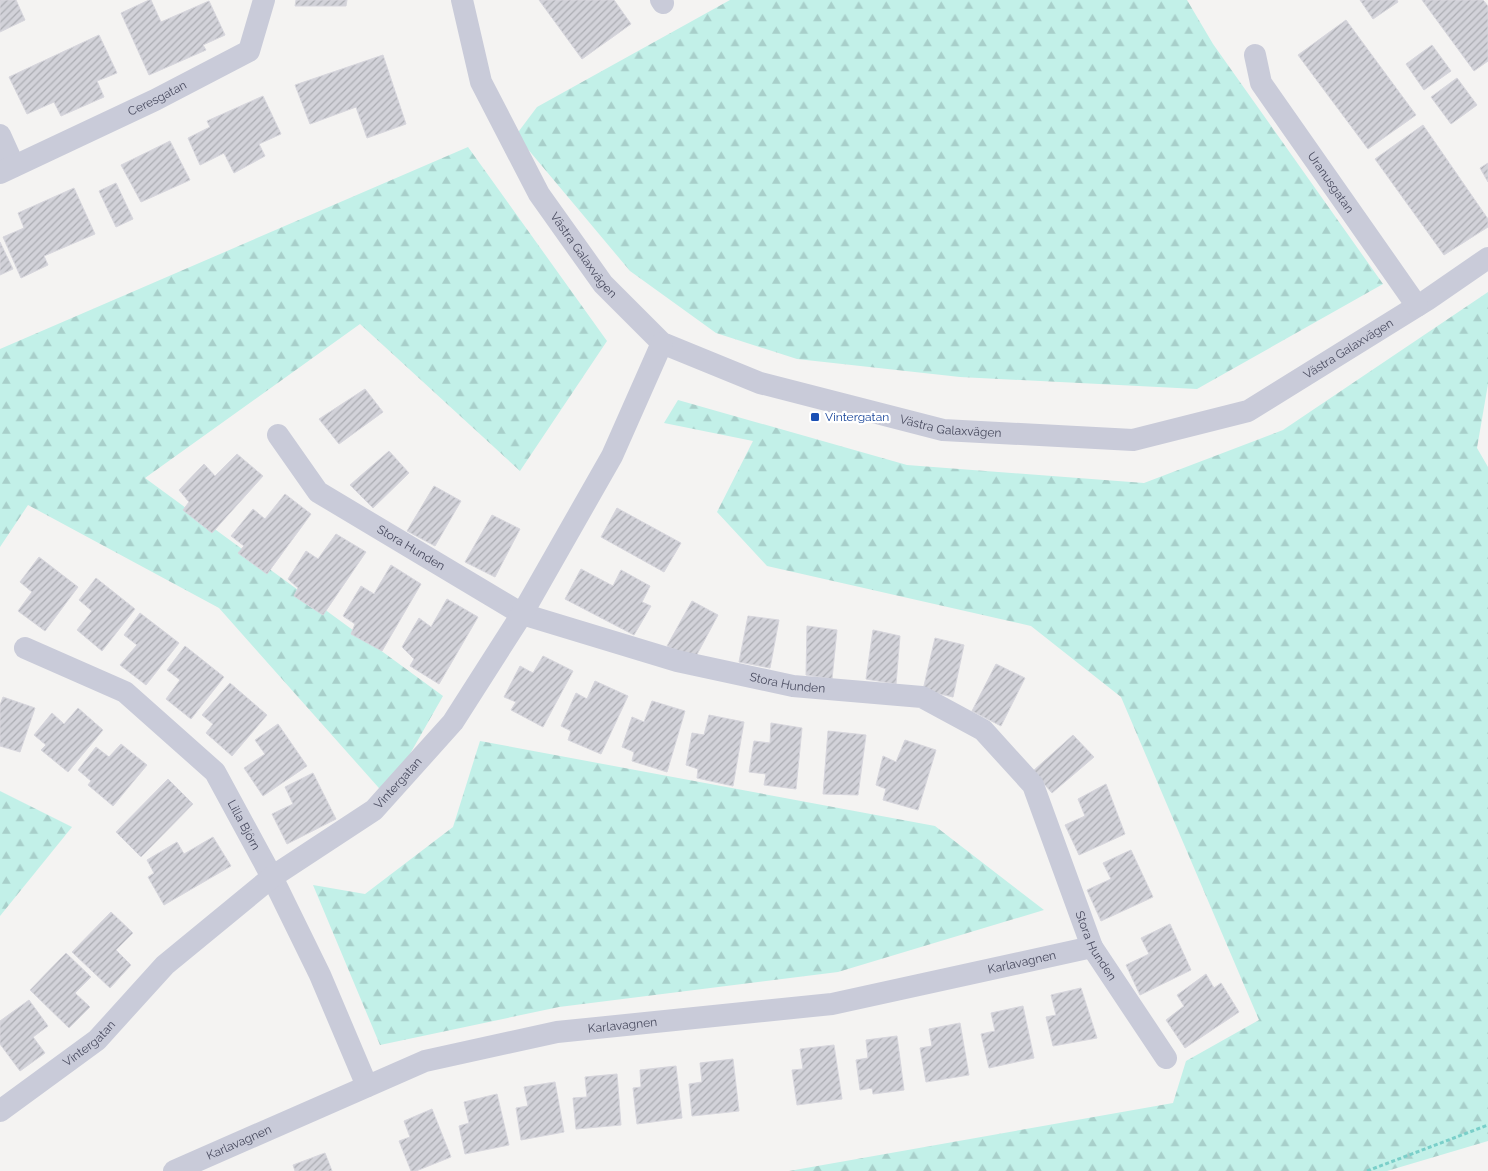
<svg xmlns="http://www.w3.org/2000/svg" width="1488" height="1171" viewBox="0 0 1488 1171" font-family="Raleway,sans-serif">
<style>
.forest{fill:url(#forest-firs)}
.building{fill:url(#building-hatch);stroke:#d7d6dd}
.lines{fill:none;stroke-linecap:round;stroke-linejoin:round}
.path{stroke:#7acfc9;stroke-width:3;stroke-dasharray:4 2.5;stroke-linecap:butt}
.minor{stroke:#c9cbd9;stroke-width:22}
.transit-dot{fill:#1a4fb4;stroke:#fff;stroke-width:2}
.labels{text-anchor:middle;stroke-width:4.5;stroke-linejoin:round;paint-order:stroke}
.street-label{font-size:12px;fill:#4a4c60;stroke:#fff}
.transit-label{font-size:12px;fill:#164399;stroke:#fff;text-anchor:start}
</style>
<defs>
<pattern id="forest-firs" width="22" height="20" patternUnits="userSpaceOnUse" patternTransform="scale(1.25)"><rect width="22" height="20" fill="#c2f0e8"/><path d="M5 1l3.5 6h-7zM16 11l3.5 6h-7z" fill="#a8cfca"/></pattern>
<pattern id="building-hatch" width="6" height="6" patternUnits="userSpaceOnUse" patternTransform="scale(1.25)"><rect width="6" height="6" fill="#d2d2d9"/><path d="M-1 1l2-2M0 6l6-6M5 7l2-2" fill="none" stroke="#acadb3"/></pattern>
</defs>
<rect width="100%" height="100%" fill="#f4f3f2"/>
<g class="forest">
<polygon points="730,0 1187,0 1213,44 1383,284 1197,389 960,377 797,359 716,333 630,271 516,135 537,107"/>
<polygon points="468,147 607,341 520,471 360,324 145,478 443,696 386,796 219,608 28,505 0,547 0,349"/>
<polygon points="1488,292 1488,384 1477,448 1488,467 1488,1141 1387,1171 789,1171 1173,1103 1186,1061 1259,1020 1121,697 1031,626 767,566 717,512 753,441 664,423 678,400 907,465 1144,483 1283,430"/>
<polygon points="480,741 935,826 1044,910 838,972 559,1007 380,1045 313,885 365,894 453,827"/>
<polygon points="0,791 72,827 0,916"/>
</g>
<g class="building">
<polygon points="0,0 16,0 25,20 0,32"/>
<polygon points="149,0 151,0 161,22 209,1 225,35 203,45 206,50 149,75 121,13"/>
<polygon points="296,0 347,0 346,6 295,6"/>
<polygon points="539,0 614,0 631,24 582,59"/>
<polygon points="1360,0 1397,0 1398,2 1373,19"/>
<polygon points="1422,0 1483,0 1488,6 1488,61 1474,71"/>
<polygon points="1346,20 1416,115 1368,149 1298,55"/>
<polygon points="99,35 117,73 97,81 104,97 61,116 54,102 27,114 9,77"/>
<polygon points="1432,45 1451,71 1424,90 1406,64"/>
<polygon points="383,55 406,124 367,138 356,107 310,124 295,85"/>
<polygon points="1457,78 1477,105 1451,124 1431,97"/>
<polygon points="263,96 281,134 259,144 265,156 234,173 224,153 200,165 188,138 210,127 207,121"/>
<polygon points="1423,125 1488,219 1488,227 1444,255 1375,159"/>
<polygon points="170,141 190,180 141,202 121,165"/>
<polygon points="1488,163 1488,182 1480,168"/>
<polygon points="116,183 133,219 116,227 99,191"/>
<polygon points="74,188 95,234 44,256 48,265 21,278 3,237 24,228 18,213"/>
<polygon points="0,242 13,269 0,275"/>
<polygon points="365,389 383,412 339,444 319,419"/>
<polygon points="389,451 409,473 373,508 350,485"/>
<polygon points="237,454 263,476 212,533 183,510 189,502 179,490 204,464 215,476"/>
<polygon points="434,486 461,501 435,546 407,531"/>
<polygon points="285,494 311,514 267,574 238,553 244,546 231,536 253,509 265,519"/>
<polygon points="617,508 681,543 664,572 601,537"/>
<polygon points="492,515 520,529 495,577 465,562"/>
<polygon points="336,534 366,552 323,615 294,596 298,588 288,579 306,551 318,559"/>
<polygon points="39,557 78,587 45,631 18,611 32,592 20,582"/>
<polygon points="391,565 421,584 382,651 351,634 355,624 343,616 361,586 374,594"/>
<polygon points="581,569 613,586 621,570 650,586 642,602 651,606 634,635 565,599"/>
<polygon points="96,578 135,609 102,651 77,630 92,611 79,600"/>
<polygon points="447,599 478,617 439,684 410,666 414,659 402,647 419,618 431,627"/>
<polygon points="692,601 718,615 694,660 667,646"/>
<polygon points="140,613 179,643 146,685 120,665 137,645 124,635"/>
<polygon points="748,616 779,620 770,668 739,662"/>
<polygon points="807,626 837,630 832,679 806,675"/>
<polygon points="873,630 900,636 896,684 866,679"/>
<polygon points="935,638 964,645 953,697 923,690"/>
<polygon points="185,646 224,677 191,719 166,699 180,680 167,670"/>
<polygon points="543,656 573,671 543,727 511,710 516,702 504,697 520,666 533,673"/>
<polygon points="996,664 1025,678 1001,726 972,711"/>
<polygon points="595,681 628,696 601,754 568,740 571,731 561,726 576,693 587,699"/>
<polygon points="230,683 267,715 232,756 206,733 213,724 202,715"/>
<polygon points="3,697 35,708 20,752 0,746 0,705"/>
<polygon points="652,701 685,711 667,772 632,761 634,752 622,747 632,717 644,722"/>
<polygon points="78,708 103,730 68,772 41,750 46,745 34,735 52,713 64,724"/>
<polygon points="709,715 744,722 733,786 697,778 698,769 686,765 692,733 704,735"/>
<polygon points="771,723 802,728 796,789 764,785 766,774 749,772 754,741 770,743"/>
<polygon points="278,724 307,766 263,796 244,768 265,754 255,740"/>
<polygon points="828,731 866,735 858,795 823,794"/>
<polygon points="1073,735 1094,757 1052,793 1033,771"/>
<polygon points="905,740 936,750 918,810 883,800 886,789 876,785 883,756 896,762"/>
<polygon points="121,744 147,765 113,806 88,785 91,781 78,770 96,747 109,757"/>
<polygon points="313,773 336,819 287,844 272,814 293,804 285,787"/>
<polygon points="168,779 193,804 141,857 116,832"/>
<polygon points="1106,784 1125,834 1079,855 1065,825 1085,816 1078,799"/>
<polygon points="213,837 231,866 164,905 148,877 154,873 147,860 177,842 184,854"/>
<polygon points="1131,850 1153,897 1101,921 1087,890 1111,879 1103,863"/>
<polygon points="111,912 133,933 116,950 131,965 110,988 72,952"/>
<polygon points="1170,924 1191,970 1140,995 1126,965 1149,954 1141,938"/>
<polygon points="66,953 91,977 75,993 90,1007 69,1028 30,990"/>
<polygon points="1206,974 1214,988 1221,983 1239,1012 1185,1048 1166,1020 1184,1006 1177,995"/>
<polygon points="1081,988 1097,1038 1053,1046 1046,1017 1056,1015 1051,995"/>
<polygon points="29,1000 48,1026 33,1037 45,1053 20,1071 0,1044 0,1021"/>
<polygon points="1023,1006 1034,1058 989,1068 981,1034 995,1031 991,1013"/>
<polygon points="960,1023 969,1075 926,1082 920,1048 932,1046 929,1029"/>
<polygon points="897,1036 904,1090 873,1094 872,1088 860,1090 856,1060 868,1058 866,1040"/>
<polygon points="834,1045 842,1099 797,1105 792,1070 803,1069 800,1049"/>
<polygon points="733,1059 739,1111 692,1116 689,1084 702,1082 700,1063"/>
<polygon points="676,1066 682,1118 637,1124 633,1088 641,1087 640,1070"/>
<polygon points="617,1074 621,1125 576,1129 573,1098 587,1097 585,1077"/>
<polygon points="555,1082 564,1132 521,1140 516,1108 528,1106 524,1087"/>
<polygon points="497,1094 509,1145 465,1154 459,1126 469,1123 464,1102"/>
<polygon points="432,1109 451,1157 416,1171 411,1171 399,1141 410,1137 404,1121"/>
<polygon points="325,1153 332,1171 295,1171 293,1165"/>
</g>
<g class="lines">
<polyline class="path" points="1367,1171 1488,1125"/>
<g class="minor">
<path id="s1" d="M462,0L481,82L539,194L603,284L662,343L760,383L943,430L1133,440L1248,411L1427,300L1488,258"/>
<polyline points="661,0 663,3"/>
<path id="s2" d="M1255,55L1261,83L1417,306"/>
<polyline points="0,135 14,166"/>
<path id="s3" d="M0,173L155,100L249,51L264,0"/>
<path id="s4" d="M278,435L318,492L522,614L677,661L793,686L922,697L983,730L1033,785L1092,947L1166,1058"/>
<path id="s5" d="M25,648L125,692L215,772L272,877L320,975L367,1086"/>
<path id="s6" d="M0,1111L97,1040L165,965L272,877L374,810L453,722L522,614L612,456L662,343"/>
<path id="s7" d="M174,1171L425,1061L557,1032L832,1004L1092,947"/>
</g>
</g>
<rect class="transit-dot" x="810" y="412" width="10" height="10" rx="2.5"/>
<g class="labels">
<g class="street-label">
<text dy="4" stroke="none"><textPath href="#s3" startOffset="174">Ceresgatan</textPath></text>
<text dy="4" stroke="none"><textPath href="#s2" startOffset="150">Uranusgatan</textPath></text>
<text dy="4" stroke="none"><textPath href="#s1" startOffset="286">Västra Galaxvägen</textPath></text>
<text dy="4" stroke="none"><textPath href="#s1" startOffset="1126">Västra Galaxvägen</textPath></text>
<text dy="4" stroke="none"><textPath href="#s1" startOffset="706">Västra Galaxvägen</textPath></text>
<text dy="4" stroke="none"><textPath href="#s4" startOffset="178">Stora Hunden</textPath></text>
<text dy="4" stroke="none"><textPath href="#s4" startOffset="582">Stora Hunden</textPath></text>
<text dy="4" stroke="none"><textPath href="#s6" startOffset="518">Vintergatan</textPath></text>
<text dy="4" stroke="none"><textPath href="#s5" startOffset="290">Lilla Björn</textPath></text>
<text dy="4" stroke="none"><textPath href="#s4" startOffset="1034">Stora Hunden</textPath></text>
<text dy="4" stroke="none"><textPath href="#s7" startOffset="880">Karlavagnen</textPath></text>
<text dy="4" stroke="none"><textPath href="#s7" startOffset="475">Karlavagnen</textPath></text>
<text dy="4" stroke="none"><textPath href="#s6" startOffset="112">Vintergatan</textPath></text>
<text dy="4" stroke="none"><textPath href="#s7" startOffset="71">Karlavagnen</textPath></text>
</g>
<g class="transit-label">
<text x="825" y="421">Vintergatan</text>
</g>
</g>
</svg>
